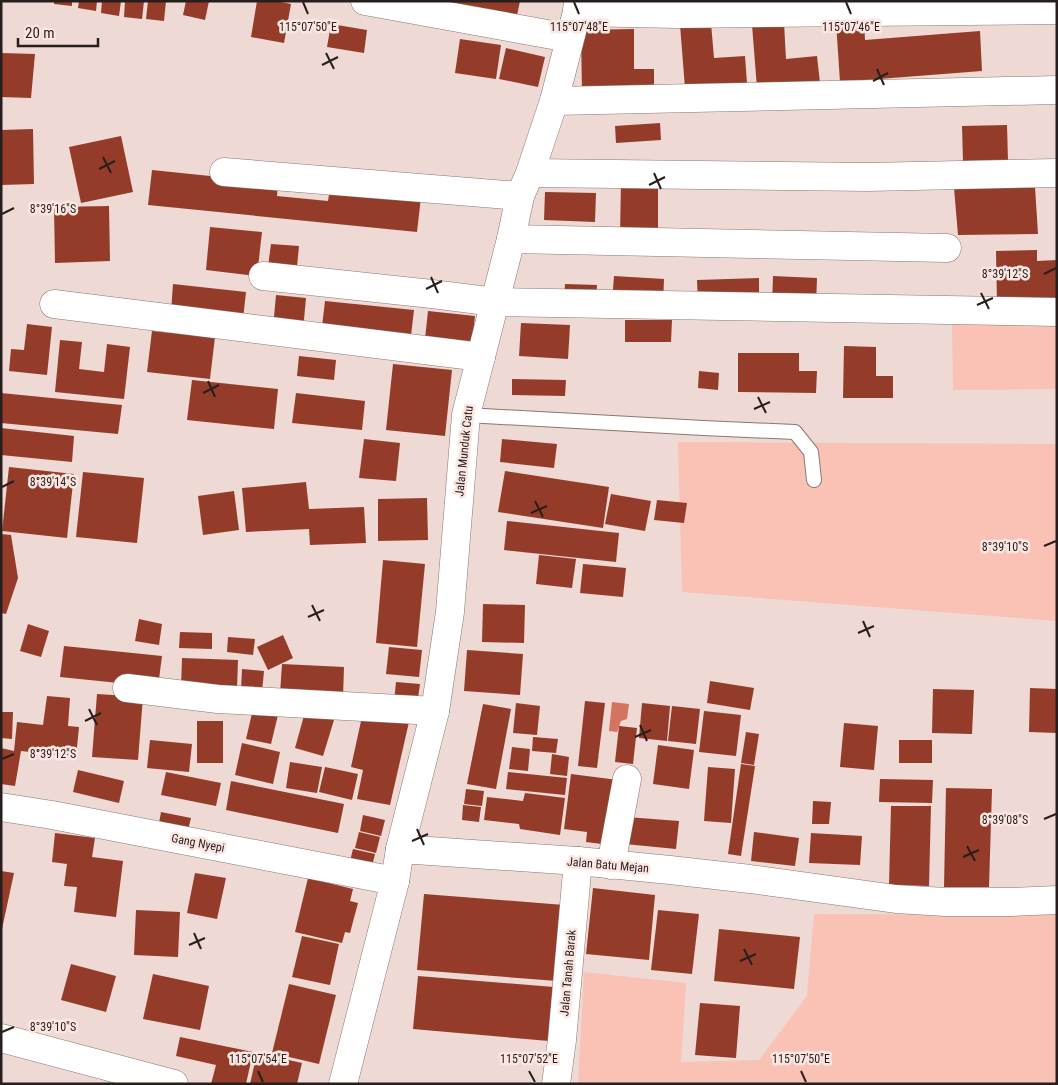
<svg xmlns="http://www.w3.org/2000/svg" width="1058" height="1085" viewBox="0 0 1058 1085" font-family="'Roboto Condensed',sans-serif">
<style>
.green{fill:#f9c2b5}
.water{fill:#d2745f}
.building{fill:#943c29}
.lines{fill:none;stroke-linecap:round;stroke-linejoin:round}
.service-casing{stroke:#8a7772;stroke-width:16}
.minor-casing{stroke:#8a7772;stroke-width:29}
.tertiary-casing{stroke:#8a7772;stroke-width:29}
.service{stroke:#fff;stroke-width:14}
.minor{stroke:#fff;stroke-width:28}
.tertiary{stroke:#fff;stroke-width:28}
.ticks{fill:none;stroke:#271f1d;stroke-width:2}
.labels{text-anchor:middle;stroke-width:5;stroke-linejoin:round;paint-order:stroke}
.street-label{font-size:12px;fill:#271f1d;stroke:#fbe6e1}
.ticks-label{font-size:12px;text-anchor:middle;fill:#271f1d;stroke:#fbe6e1;stroke-width:5;stroke-linejoin:round;paint-order:stroke}
</style>
<rect width="100%" height="100%" fill="#eed9d4"/>
<g class="green">
<polygon points="1057,317 1057,389 953,390 952,320"/>
<polygon points="678,442 1057,444 1057,621 682,592"/>
<polygon points="814,914 1057,915 1057,1084 578,1084 584,972 686,983 681,1062 759,1060 807,996"/>
</g>
<polygon class="water" points="612,702 629,704 627,719 621,721 617,732 609,731"/>
<g class="building">
<polygon points="54,1 72,1 72,6 54,4"/>
<polygon points="79,1 97,1 96,11 78,8"/>
<polygon points="102,1 121,1 119,16 101,13"/>
<polygon points="125,1 144,1 142,19 124,17"/>
<polygon points="148,1 166,1 164,21 146,19"/>
<polygon points="186,1 209,1 205,20 183,15"/>
<polygon points="257,1 276,1 291,4 284,43 251,37"/>
<polygon points="452,1 520,1 516,20 451,7"/>
<polygon points="864,20 865,40 980,31 982,71 840,82 836,22"/>
<polygon points="711,23 714,58 745,56 747,83 685,88 680,25"/>
<polygon points="784,23 786,59 817,56 820,83 757,88 752,25"/>
<polygon points="331,24 367,30 364,53 327,47"/>
<polygon points="634,29 634,69 654,69 654,95 582,96 581,30"/>
<polygon points="460,39 501,45 496,79 455,73"/>
<polygon points="506,48 545,57 538,87 499,79"/>
<polygon points="1,53 35,54 31,98 1,97"/>
<polygon points="660,123 661,140 616,143 615,126"/>
<polygon points="1007,125 1008,161 963,162 962,126"/>
<polygon points="33,129 34,184 1,185 1,130"/>
<polygon points="121,136 133,192 81,203 69,147"/>
<polygon points="152,170 278,183 277,196 328,201 330,188 421,197 417,232 148,205"/>
<polygon points="621,182 658,183 658,236 620,235"/>
<polygon points="1035,187 1038,234 958,235 954,188"/>
<polygon points="545,192 596,193 595,222 544,220"/>
<polygon points="109,206 110,261 55,263 54,207"/>
<polygon points="210,227 262,232 257,276 206,270"/>
<polygon points="271,244 299,246 296,277 267,274"/>
<polygon points="1037,250 1037,261 1057,260 1057,301 997,303 996,251"/>
<polygon points="614,276 664,279 663,305 612,302"/>
<polygon points="773,276 817,278 816,306 772,305"/>
<polygon points="759,278 759,302 698,304 697,280"/>
<polygon points="173,284 246,292 243,319 171,312"/>
<polygon points="565,284 597,285 596,302 564,301"/>
<polygon points="276,295 306,298 303,330 273,327"/>
<polygon points="325,301 414,310 410,344 321,335"/>
<polygon points="428,311 475,316 471,352 424,348"/>
<polygon points="625,320 672,320 671,342 625,342"/>
<polygon points="521,323 570,325 568,359 519,356"/>
<polygon points="27,324 52,327 47,375 9,371 11,349 24,350"/>
<polygon points="152,331 215,337 210,379 147,372"/>
<polygon points="60,340 82,342 79,369 104,372 107,344 130,347 124,399 55,392"/>
<polygon points="844,346 876,347 876,376 893,376 893,398 843,398"/>
<polygon points="738,353 799,353 799,371 817,371 816,393 738,392"/>
<polygon points="299,356 336,360 334,380 297,376"/>
<polygon points="393,364 452,370 445,436 386,430"/>
<polygon points="699,371 719,373 718,390 698,388"/>
<polygon points="512,379 566,380 565,396 512,395"/>
<polygon points="192,380 278,389 274,429 187,420"/>
<polygon points="1,393 122,405 118,434 1,423"/>
<polygon points="296,393 365,401 362,430 292,423"/>
<polygon points="1,428 74,436 72,462 1,455"/>
<polygon points="364,439 400,443 396,481 359,478"/>
<polygon points="502,439 557,444 554,468 500,462"/>
<polygon points="9,467 74,474 67,538 2,531"/>
<polygon points="505,471 609,487 603,528 498,512"/>
<polygon points="83,472 144,478 137,543 76,537"/>
<polygon points="306,482 309,509 364,507 366,543 310,545 309,529 246,532 242,488"/>
<polygon points="234,491 239,530 203,535 198,496"/>
<polygon points="611,494 651,501 645,531 605,524"/>
<polygon points="427,498 428,540 378,541 378,499"/>
<polygon points="657,500 687,503 684,523 654,520"/>
<polygon points="507,521 619,533 616,562 504,550"/>
<polygon points="1,534 11,535 18,578 6,614 1,613"/>
<polygon points="539,555 576,559 572,588 536,584"/>
<polygon points="383,560 425,564 417,647 376,643"/>
<polygon points="583,564 626,568 623,597 580,593"/>
<polygon points="483,604 525,605 524,643 482,642"/>
<polygon points="139,619 162,624 159,645 135,641"/>
<polygon points="28,624 49,631 41,657 20,651"/>
<polygon points="180,632 212,633 212,649 179,648"/>
<polygon points="283,635 293,658 268,670 257,647"/>
<polygon points="228,637 255,639 253,655 227,652"/>
<polygon points="64,646 162,656 158,687 60,677"/>
<polygon points="389,647 422,650 419,677 386,674"/>
<polygon points="467,650 523,654 520,695 464,691"/>
<polygon points="182,658 238,660 237,689 181,687"/>
<polygon points="282,664 344,667 343,697 280,694"/>
<polygon points="242,669 264,671 262,692 241,690"/>
<polygon points="710,681 754,688 750,710 707,703"/>
<polygon points="396,682 420,684 417,705 394,702"/>
<polygon points="1030,688 1057,689 1057,733 1029,732"/>
<polygon points="933,689 974,690 972,734 932,733"/>
<polygon points="97,694 143,697 138,760 92,757"/>
<polygon points="47,696 70,698 68,726 79,727 76,757 21,751 15,786 1,784 1,748 14,751 17,722 43,725"/>
<polygon points="585,701 605,703 597,768 578,766"/>
<polygon points="516,703 540,706 537,735 513,733"/>
<polygon points="642,703 670,706 667,741 639,738"/>
<polygon points="483,704 511,709 496,789 467,784"/>
<polygon points="672,706 700,709 696,744 668,741"/>
<polygon points="253,709 278,715 271,744 246,739"/>
<polygon points="704,711 741,715 736,756 699,752"/>
<polygon points="1,712 13,712 12,739 1,738"/>
<polygon points="305,712 334,720 323,756 295,748"/>
<polygon points="363,712 409,722 390,805 357,799 363,770 351,767"/>
<rect x="197" y="721" width="26" height="42"/>
<polygon points="844,723 878,726 874,770 840,767"/>
<polygon points="619,726 637,728 633,764 615,762"/>
<polygon points="746,732 759,734 754,765 741,763"/>
<polygon points="533,737 558,739 556,753 532,751"/>
<polygon points="150,740 192,744 189,772 147,768"/>
<rect x="899" y="740" width="33" height="23"/>
<polygon points="242,743 280,752 273,784 235,775"/>
<polygon points="658,745 694,750 689,789 653,784"/>
<polygon points="512,747 530,749 528,771 509,769"/>
<polygon points="552,754 569,757 567,776 550,774"/>
<polygon points="290,762 322,767 317,793 286,788"/>
<polygon points="741,764 755,766 741,856 728,854"/>
<polygon points="325,767 358,774 352,800 319,792"/>
<polygon points="708,767 735,769 731,823 704,821"/>
<polygon points="78,770 124,781 119,803 73,792"/>
<polygon points="166,772 221,783 216,806 161,795"/>
<polygon points="508,772 567,778 565,795 506,789"/>
<polygon points="571,774 618,780 610,845 586,842 587,832 564,829"/>
<polygon points="880,779 933,780 932,803 879,802"/>
<polygon points="231,781 344,804 338,833 226,810"/>
<polygon points="946,788 992,789 989,887 944,887"/>
<polygon points="466,789 484,791 482,806 464,804"/>
<polygon points="525,793 565,798 560,835 520,829 519,824 484,820 487,797 523,801"/>
<polygon points="813,801 831,802 829,824 812,824"/>
<polygon points="463,805 481,807 479,822 462,820"/>
<polygon points="891,806 931,806 929,886 889,885"/>
<polygon points="161,812 191,818 187,834 158,829"/>
<polygon points="363,815 385,820 381,836 360,831"/>
<polygon points="627,817 679,821 676,849 625,844"/>
<polygon points="359,832 380,837 376,853 355,848"/>
<polygon points="754,832 799,838 795,866 751,861"/>
<polygon points="55,833 95,838 92,857 123,861 116,917 74,912 77,887 64,886 67,864 52,862"/>
<polygon points="811,833 862,836 860,865 809,863"/>
<polygon points="353,849 375,854 371,870 349,865"/>
<polygon points="1,871 14,873 2,929 1,929"/>
<polygon points="195,873 226,878 217,919 187,913"/>
<polygon points="308,878 353,889 350,901 358,903 350,933 345,932 342,943 295,932"/>
<polygon points="593,888 655,895 649,960 586,954"/>
<polygon points="424,894 564,905 557,981 417,970"/>
<polygon points="136,910 180,912 178,957 134,955"/>
<polygon points="658,910 699,914 692,974 651,970"/>
<polygon points="719,929 800,937 794,989 714,981"/>
<polygon points="302,936 339,944 330,985 292,977"/>
<polygon points="71,964 116,976 106,1012 61,1000"/>
<polygon points="153,974 209,986 200,1030 143,1019"/>
<polygon points="418,976 554,987 549,1041 413,1029"/>
<polygon points="289,984 336,995 319,1064 272,1053"/>
<polygon points="700,1003 740,1006 736,1058 695,1055"/>
<polygon points="180,1037 253,1052 246,1084 211,1084 216,1065 176,1056"/>
<polygon points="257,1053 302,1063 297,1084 250,1084"/>
</g>
<g class="lines">
<defs>
<polyline id="service" points="466,415 703,428 795,432 811,452 814,480"/>
<g id="minor">
<polyline points="365,1 569,38"/>
<polyline points="577,12 678,14 1057,10"/>
<polyline points="554,101 1057,90"/>
<polyline points="224,172 520,196"/>
<polyline points="530,173 868,177 1057,173"/>
<polyline points="511,239 947,248"/>
<polyline points="263,276 432,294 495,302 1057,312"/>
<polyline points="54,304 481,357"/>
<polyline points="127,688 218,699 435,711"/>
<polyline points="1,807 52,815 395,881"/>
<polyline points="400,849 435,711 450,612 466,415 511,239 520,196 530,173 554,101 577,12 578,1"/>
<polyline points="611,865 627,779"/>
<polyline points="1,1038 174,1084"/>
<polyline points="556,1084 562,1040 578,861"/>
</g>
<polyline id="tertiary" points="343,1084 395,881 400,849 578,861 670,870 750,879 896,899 945,902 1010,902 1057,900"/>
</defs>
<use href="#service" class="service-casing"/>
<use href="#minor" class="minor-casing"/>
<use href="#tertiary" class="tertiary-casing"/>
<use href="#service" class="service"/>
<use href="#minor" class="minor"/>
<use href="#tertiary" class="tertiary"/>
</g>
<path class="ticks" d="M303,2L308,14M574,2L579,14M846,2L851,14M326,53L334,69M322,65L338,57M877,69L884,85M873,81L888,73M103,157L111,173M99,169L115,161M654,173L661,189M649,185L665,177M2,214L14,208M1044,274L1056,268M431,277L438,293M426,289L442,281M981,293L989,309M977,305L993,298M208,381L215,397M203,393L219,385M758,397L766,413M754,409L770,402M2,487L14,481M535,501L543,517M531,513L547,506M1044,546L1056,541M312,605L320,621M308,617L324,610M863,621L870,637M858,633L874,626M89,709L97,725M85,721L101,713M640,725L647,741M635,737L651,730M2,759L14,754M1044,819L1056,814M417,829L424,845M412,841L428,834M967,846L975,861M963,857L979,850M194,933L201,949M189,945L205,938M744,949L752,965M740,961L756,954M2,1032L14,1027M258,1071L263,1082M529,1071L535,1082M801,1071L806,1082"/>
<g class="labels">
<g class="street-label">
<text transform="translate(464 451) rotate(-84)" y="4">Jalan Munduk Catu</text>
<text transform="translate(198 843) rotate(11)" y="4">Gang Nyepi</text>
<text transform="translate(608 865) rotate(5)" y="4">Jalan Batu Mejan</text>
<text transform="translate(568 973) rotate(-85)" y="4">Jalan Tanah Barak</text>
</g>
</g>
<g class="ticks-label">
<text x="308" y="31">115°07'50"E</text>
<text x="579" y="31">115°07'48"E</text>
<text x="851" y="31">115°07'46"E</text>
<text x="53" y="213">8°39'16"S</text>
<text x="1005" y="278">8°39'12"S</text>
<text x="53" y="486">8°39'14"S</text>
<text x="1005" y="551">8°39'10"S</text>
<text x="53" y="758">8°39'12"S</text>
<text x="1005" y="824">8°39'08"S</text>
<text x="53" y="1031">8°39'10"S</text>
<text x="258" y="1063">115°07'54"E</text>
<text x="529" y="1063">115°07'52"E</text>
<text x="801" y="1063">115°07'50"E</text>
</g>
<rect width="1058" height="1085" fill="none" stroke="#271f1d" stroke-width="5"/>
<path d="M18 38v8h80v-8" fill="none" stroke="#271f1d" stroke-width="2.5"/>
<text x="25" y="38" font-size="15" fill="#271f1d" stroke="#fbe6e1" stroke-width="4" paint-order="stroke">20 m</text>
</svg>
